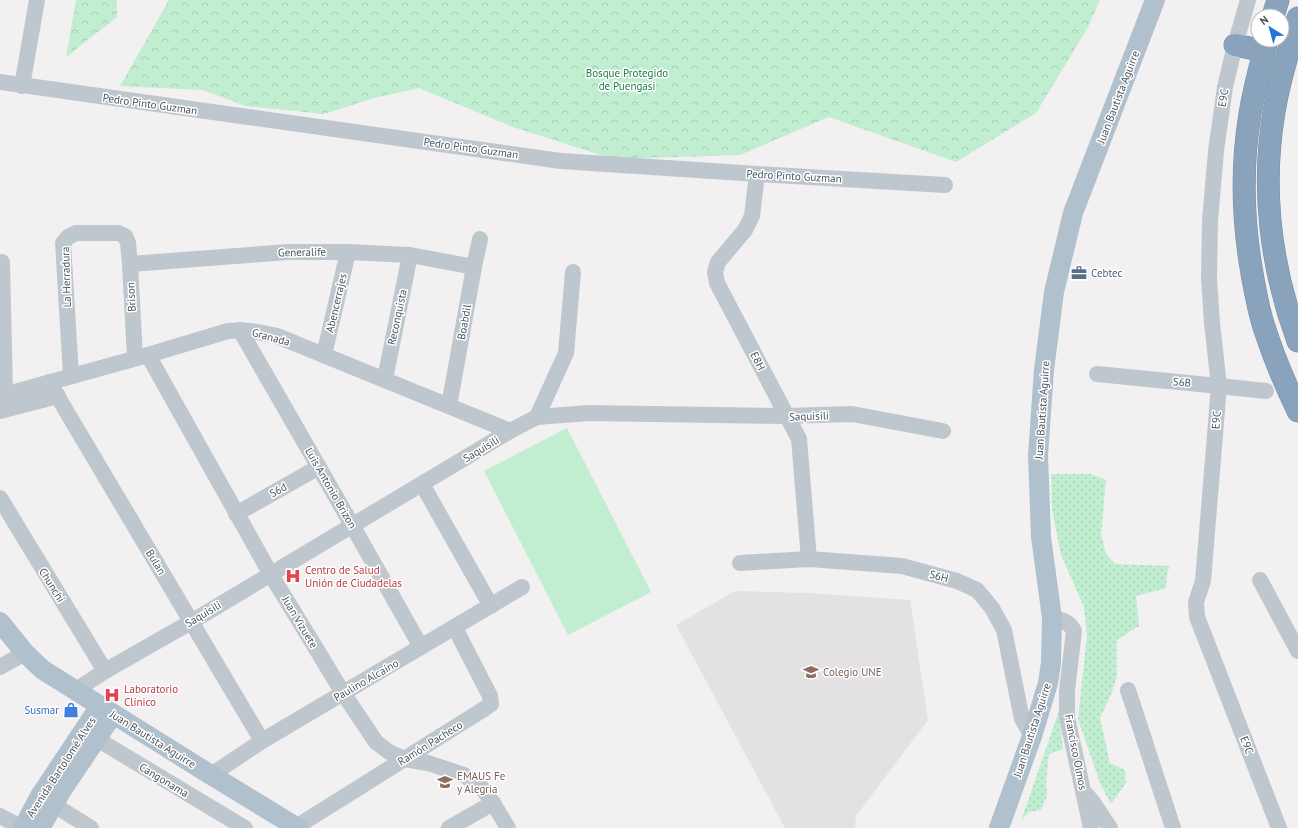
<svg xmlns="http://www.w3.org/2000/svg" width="1298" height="828" viewBox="0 0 1298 828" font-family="'PT Sans',sans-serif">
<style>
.education{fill:#e3e1e2}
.grass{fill:url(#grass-dots)}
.park{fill:url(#park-crowns)}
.garden{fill:#c1edd1}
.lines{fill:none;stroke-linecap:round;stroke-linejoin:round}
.highway-casing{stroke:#758ea8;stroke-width:23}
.minor{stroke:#bfc7ce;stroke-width:16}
.major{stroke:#b1c0cd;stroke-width:20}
.highway{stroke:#8aa3bc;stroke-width:22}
.labels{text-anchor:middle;stroke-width:3;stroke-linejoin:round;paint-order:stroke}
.park-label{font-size:11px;fill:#1c7b4a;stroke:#fff}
.street-label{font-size:11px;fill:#49535d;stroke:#fff}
.service-label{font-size:11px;fill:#4e5e75;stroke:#fff;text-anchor:start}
.health-label{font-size:11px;fill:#be3a42;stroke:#fff;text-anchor:start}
.education-label{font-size:11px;fill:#785e54;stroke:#fff;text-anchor:start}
.shop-label{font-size:11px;fill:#366cbe;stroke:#fff;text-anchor:end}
</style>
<defs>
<pattern id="grass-dots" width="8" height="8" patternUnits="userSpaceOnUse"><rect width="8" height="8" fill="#c1edd1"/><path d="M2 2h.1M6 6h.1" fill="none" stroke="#a7cdb6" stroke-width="1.8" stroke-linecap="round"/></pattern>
<pattern id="park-crowns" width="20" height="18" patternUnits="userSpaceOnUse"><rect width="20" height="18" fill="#c1edd1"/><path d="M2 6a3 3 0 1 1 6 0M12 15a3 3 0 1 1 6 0" fill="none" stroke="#a7cdb6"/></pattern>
</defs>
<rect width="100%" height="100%" fill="#f2f0f0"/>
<polygon class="education" points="735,591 807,593 910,600 928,720 856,816 855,828 785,828 676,625"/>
<g class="grass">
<polygon points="1051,474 1091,474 1106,480 1101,534 1106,554 1115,564 1170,566 1167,573 1166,588 1136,596 1139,626 1117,640 1117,676 1112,692 1100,718 1110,763 1125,770 1126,783 1111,804 1100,783 1078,719 1087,636 1084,607 1061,555 1052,509"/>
<polygon points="1059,711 1063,749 1049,754 1046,781 1047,796 1041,810 1029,812 1021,821"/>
</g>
<g class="park">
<polygon points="76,0 117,0 117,17 66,57"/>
<polygon points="169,0 1100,0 1088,27 1036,113 956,162 829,117 740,155 613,159 513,127 419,88 374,98 324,114 246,106 202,90 120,86"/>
</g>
<polygon class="garden" points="567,428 651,592 568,635 484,471"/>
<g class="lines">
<defs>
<g id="highway">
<polyline points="1273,16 1278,0"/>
<path d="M1298,18C1289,49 1279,80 1274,112C1261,189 1271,268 1298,341"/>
<path d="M1267,40C1261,64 1254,89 1250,114C1241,168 1243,225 1253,279C1256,295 1259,312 1264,327C1273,355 1285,384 1298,411"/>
<polyline points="1235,45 1264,51"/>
</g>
</defs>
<use href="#highway" class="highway-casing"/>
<g class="minor">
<polyline points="1248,0 1235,45 1225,87 1216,151 1210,221 1209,278 1212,323 1219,386 1203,581 1196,602 1197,617 1279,828"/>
<polyline points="0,82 561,161 757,174 945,185"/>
<polyline points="22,86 37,0"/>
<polyline points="757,174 752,216 745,230 718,262 715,272 717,283 799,439 809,559"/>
<polyline points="2,262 5,394"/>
<polyline points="130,264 288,252 348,252 410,255 474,267"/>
<polyline points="240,330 352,525 421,647"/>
<polyline points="148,355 270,573 343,693 376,742 389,752 405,759 428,763 464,775 481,787 493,803 508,828"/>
<polyline points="324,355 348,252"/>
<polyline points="1097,374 1219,386 1266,391"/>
<polyline points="71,376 63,243 68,237 76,233 118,233 125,236 128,243 130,264 135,358"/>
<polyline points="385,379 410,255"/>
<polyline points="49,382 262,741"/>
<path d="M0,396L148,355L228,331C245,329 260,332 277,336L510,431"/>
<polyline points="449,406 474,267 480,239"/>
<polyline points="0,411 58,396"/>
<polyline points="537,417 566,353 573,272"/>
<polyline points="422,484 491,606"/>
<polyline points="0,498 105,671"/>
<polyline points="236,514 319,467"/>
<polyline points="740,563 809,559 902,566 957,581 977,590 992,608 1004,630 1022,719 1032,736"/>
<polyline points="1260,580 1298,651"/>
<path d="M1052,618C1061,620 1069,621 1074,631L1067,690V717L1091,828"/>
<polyline points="0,667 25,653"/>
<polyline points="76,690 105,671 191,622 510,431 537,417 589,413 786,416 852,414 943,431"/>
<polyline points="1128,690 1173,828"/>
<polyline points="87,733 245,828"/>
<polyline points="211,775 262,741 522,587"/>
<polyline points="1087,795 1092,801 1110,828"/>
<polyline points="54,805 91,828"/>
<polyline points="0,816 23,828"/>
<polyline points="296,827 484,709 491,704 490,696 455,628"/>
<polyline points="449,828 493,803"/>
</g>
<g class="major">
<polyline points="0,622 25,653 43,670 211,775 298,828"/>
<polyline points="23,828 40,796 100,706"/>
<polyline points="40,828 62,790 113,714"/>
<polyline points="999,828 1032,736 1048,683 1051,663 1052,618 1041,537 1038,455 1044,370 1054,292 1073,213 1155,0"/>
</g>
<use href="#highway" class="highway"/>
</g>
<defs>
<symbol id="office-bare" viewBox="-9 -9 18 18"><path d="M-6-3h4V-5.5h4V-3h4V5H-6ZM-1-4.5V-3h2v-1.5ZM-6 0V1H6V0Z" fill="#5c6f8a" stroke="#fff" stroke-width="2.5" paint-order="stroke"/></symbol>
<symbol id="hospital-bare" viewBox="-9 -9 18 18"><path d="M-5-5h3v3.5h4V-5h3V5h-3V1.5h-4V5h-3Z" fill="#e0444e" stroke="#fff" stroke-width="2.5" paint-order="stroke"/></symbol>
<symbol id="school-bare" viewBox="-9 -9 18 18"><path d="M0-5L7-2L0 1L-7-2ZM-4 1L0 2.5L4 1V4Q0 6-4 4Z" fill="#8d6e63" stroke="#fff" stroke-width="2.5" paint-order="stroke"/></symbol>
<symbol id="shop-bare" viewBox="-9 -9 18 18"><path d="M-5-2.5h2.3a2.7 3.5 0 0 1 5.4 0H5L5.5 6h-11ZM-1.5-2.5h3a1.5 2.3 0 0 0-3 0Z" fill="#3f7fe0" stroke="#fff" stroke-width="2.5" paint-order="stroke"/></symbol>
</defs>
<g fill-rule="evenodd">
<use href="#office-bare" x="1068" y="262" width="22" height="22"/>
<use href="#hospital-bare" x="282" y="565" width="22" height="22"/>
<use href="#school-bare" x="800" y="661" width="22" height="22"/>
<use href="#hospital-bare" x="101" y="684" width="22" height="22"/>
<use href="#shop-bare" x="60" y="699" width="22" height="22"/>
<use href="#school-bare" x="434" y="771" width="22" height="22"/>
</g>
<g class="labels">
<g class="park-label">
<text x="627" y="77">Bosque Protegido<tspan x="627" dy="13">de Puengasi</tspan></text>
</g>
<g class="street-label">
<text transform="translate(1118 97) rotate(-69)" y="4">Juan Bautista Aguirre</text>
<text transform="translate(1223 98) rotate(-81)" y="4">E9C</text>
<text transform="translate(150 104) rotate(8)" y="4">Pedro Pinto Guzman</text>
<text transform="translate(471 148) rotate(8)" y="4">Pedro Pinto Guzman</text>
<text transform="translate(794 176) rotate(3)" y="4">Pedro Pinto Guzman</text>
<text transform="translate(302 252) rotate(-1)" y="4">Generalife</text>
<text transform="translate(66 277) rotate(-92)" y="4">La Herradura</text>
<text transform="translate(131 297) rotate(-93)" y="4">Brison</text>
<text transform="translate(336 303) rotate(-77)" y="4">Abencerrajes</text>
<text transform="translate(397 317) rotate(-78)" y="4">Reconquista</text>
<text transform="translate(464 322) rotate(-80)" y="4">Boabdil</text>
<text transform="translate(271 337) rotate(15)" y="4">Granada</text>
<text transform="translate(758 361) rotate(63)" y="4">E8H</text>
<text transform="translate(1182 382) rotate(5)" y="4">S6B</text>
<text transform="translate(1042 410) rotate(-86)" y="4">Juan Bautista Aguirre</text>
<text transform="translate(809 416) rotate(-2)" y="4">Saquisili</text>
<text transform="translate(1216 420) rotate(-85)" y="4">E9C</text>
<text transform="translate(481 449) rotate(-31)" y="4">Saquisili</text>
<text transform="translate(331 488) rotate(60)" y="4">Luis Antonio Brizon</text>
<text transform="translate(278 490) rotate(-29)" y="4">S6d</text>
<text transform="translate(156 562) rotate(59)" y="4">Bulan</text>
<text transform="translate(939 576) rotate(15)" y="4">S6H</text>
<text transform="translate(52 585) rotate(58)" y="4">Chunchi</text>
<text transform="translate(203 614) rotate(-31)" y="4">Saquisili</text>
<text transform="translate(300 622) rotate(59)" y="4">Juan Vizuete</text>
<text transform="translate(366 680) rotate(-30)" y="4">Paulino Alcaíno</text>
<text transform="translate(1032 730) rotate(-72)" y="4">Juan Bautista Aguirre</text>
<text transform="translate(153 739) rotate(32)" y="4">Juan Bautista Aguirre</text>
<text transform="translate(430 743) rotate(-32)" y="4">Ramón Pacheco</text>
<text transform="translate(1247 745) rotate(69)" y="4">E9C</text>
<text transform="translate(1076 752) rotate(79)" y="4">Francisco Olmos</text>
<text transform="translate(61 767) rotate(-57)" y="4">Avenida Bartolomé Alves</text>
<text transform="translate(164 780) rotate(31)" y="4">Cangonama</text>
</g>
<g class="service-label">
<text x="1091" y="277">Cebtec</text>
</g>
<g class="health-label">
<text x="305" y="574">Centro de Salud<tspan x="305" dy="13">Unión de Ciudadelas</tspan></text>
<text x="124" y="693">Laboratorio<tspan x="124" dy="13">Clínico</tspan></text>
</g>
<g class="education-label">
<text x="823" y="676">Colegio UNE</text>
<text x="457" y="780">EMAUS Fe<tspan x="457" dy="13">y Alegría</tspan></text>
</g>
<g class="shop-label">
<text x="59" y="714">Susmar</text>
</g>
</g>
<g transform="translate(1270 28) rotate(323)"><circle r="19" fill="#ffffff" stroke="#b6babe"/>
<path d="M0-3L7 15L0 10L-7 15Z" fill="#2275da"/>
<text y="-6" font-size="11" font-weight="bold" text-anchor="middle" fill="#49535d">N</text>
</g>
</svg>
